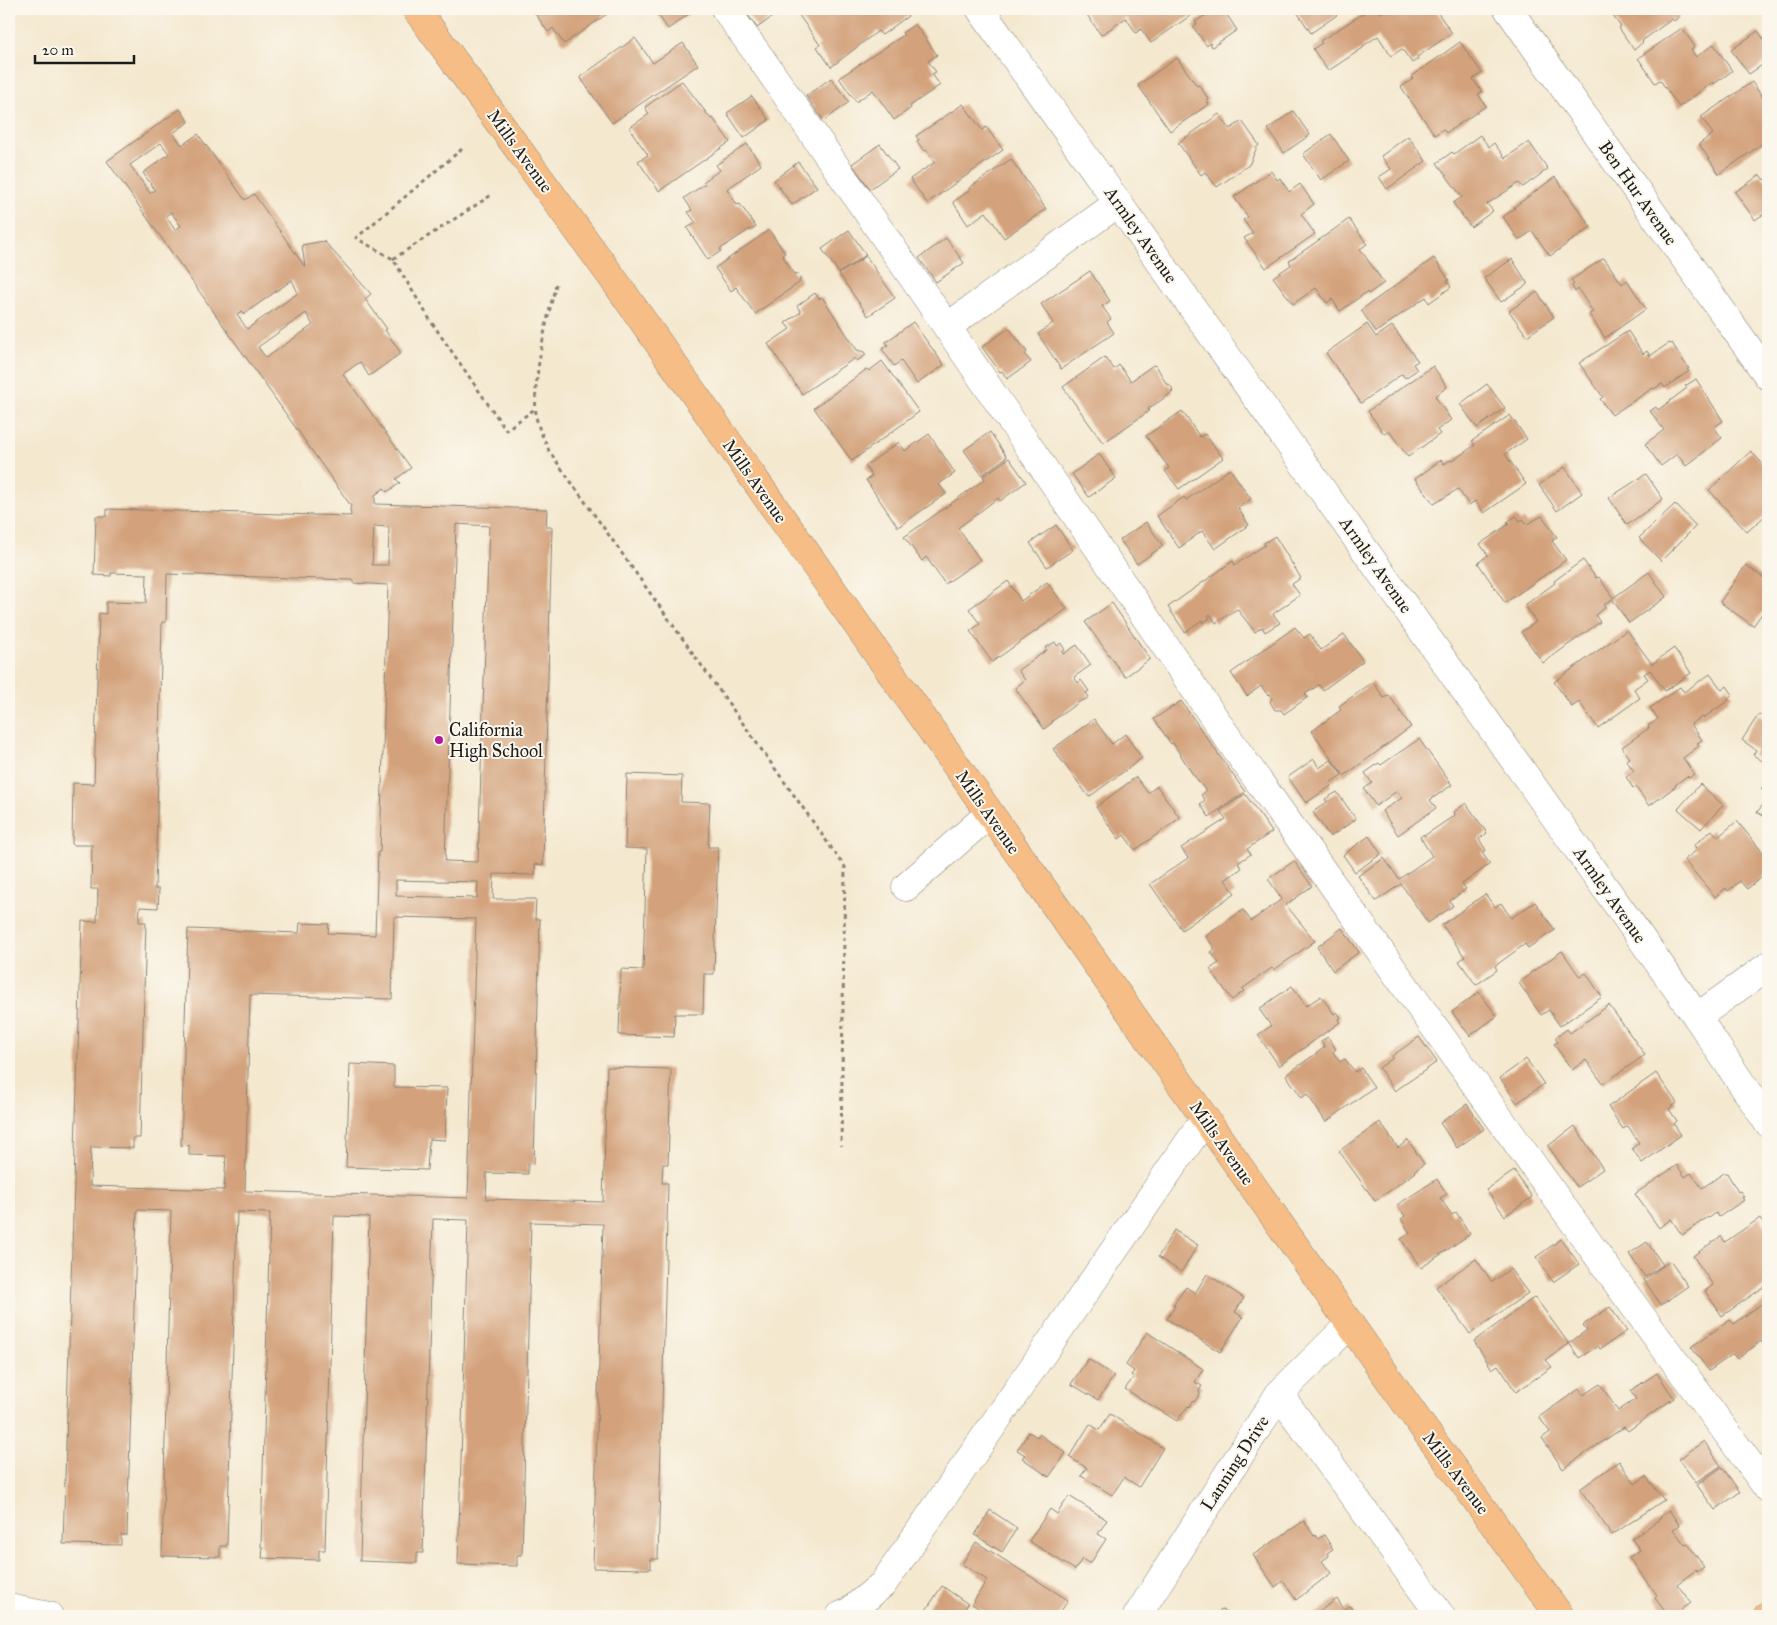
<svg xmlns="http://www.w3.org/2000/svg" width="1777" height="1625" viewBox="0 0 1777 1625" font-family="'IM FELL Great Primer',serif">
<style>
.building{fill:#d3a27b;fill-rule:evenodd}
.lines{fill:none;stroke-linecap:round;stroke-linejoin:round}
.minor-casing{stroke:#888276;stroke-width:29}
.major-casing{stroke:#888276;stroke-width:29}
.path{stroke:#888276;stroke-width:3;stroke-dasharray:4 4;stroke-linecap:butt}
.minor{stroke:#fff;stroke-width:28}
.major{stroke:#f6be86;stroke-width:28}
.poi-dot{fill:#b5179e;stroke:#fbf7ec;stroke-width:2}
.labels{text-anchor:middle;stroke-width:4;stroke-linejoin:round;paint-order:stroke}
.street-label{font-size:18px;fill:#1c1c1c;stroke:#fbf7ec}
.poi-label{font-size:18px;fill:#1c1c1c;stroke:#fbf7ec;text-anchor:start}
</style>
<rect width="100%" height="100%" fill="#fbf7ec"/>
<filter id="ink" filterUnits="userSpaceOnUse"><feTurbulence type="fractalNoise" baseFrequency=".02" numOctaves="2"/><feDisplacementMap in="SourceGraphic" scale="10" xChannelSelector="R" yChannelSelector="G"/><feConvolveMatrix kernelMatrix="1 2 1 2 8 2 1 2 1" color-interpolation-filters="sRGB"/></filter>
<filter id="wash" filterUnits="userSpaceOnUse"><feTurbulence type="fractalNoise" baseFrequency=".0096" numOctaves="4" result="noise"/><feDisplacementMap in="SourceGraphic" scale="20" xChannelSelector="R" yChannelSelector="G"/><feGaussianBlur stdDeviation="1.12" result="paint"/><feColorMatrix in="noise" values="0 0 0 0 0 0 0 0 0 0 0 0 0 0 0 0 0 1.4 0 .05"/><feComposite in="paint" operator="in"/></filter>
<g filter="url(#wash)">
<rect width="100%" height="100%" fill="#f4e8cf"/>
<g id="blocks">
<g class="building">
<polygon points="532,9 614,9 564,44 553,28 548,32"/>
<polygon points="654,9 691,9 693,11 668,29"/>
<polygon points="744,9 783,9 757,28"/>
<polygon points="799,9 903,9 908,16 882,35 878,31 831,67 817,47 820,45 796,11"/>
<polygon points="1083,9 1200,9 1151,43 1141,29 1136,33 1126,18 1101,35"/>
<polygon points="1215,9 1223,9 1237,30 1212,47 1210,43 1207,46 1193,27 1197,24 1195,22"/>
<polygon points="1295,9 1332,9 1337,15 1311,33"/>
<polygon points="1361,9 1378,9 1381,13 1387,9 1435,9 1452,33 1417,57 1418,59 1412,63 1402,49 1391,56 1378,36 1363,46 1363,48 1328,71 1313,49 1322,43 1320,41 1364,13"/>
<polygon points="1608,9 1686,9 1678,15 1679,17 1674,21 1672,19 1642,41 1643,42 1634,50 1619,28 1621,27"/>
<polygon points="915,24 937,55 928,61 936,72 932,74 940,85 910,106 911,108 894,120 873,90 856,102 839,78 904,35 902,33"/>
<polygon points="1682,28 1695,47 1691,50 1696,57 1714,44 1732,71 1714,84 1713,82 1679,107 1660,80 1655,83 1638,58"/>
<polygon points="1758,31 1768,45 1768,61 1749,74 1731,50"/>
<polygon points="635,38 653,63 683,43 698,65 612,123 580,77"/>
<polygon points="1460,42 1482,73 1473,79 1482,92 1478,94 1486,106 1446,133 1443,129 1435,135 1401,87 1413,79 1411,77"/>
<polygon points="1177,58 1197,86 1199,85 1209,100 1207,101 1209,104 1170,131 1138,85"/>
<polygon points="831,78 849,102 824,121 806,96"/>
<polygon points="682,81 711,119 713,118 730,142 659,191 638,161 648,155 629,128 649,114 645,107"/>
<polygon points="1752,82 1768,105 1768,140 1719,174 1699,144 1713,134 1701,117"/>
<polygon points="752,96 769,120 744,138 727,113"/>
<polygon points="963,104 982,130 986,127 1003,150 927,203 910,179 935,162 926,150 924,151 917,141 919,140 916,136"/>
<path d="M180,109L189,122L173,133L182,145L198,134L245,200L254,194L305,267L302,245L324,241L371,294L365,299L387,329L385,330L401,353L369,376L360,362L343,374L411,468L396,479L400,483L387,492L384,488L375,495V504L547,509L546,527H552L543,865L535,864V875L494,874L493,899H536L535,919H540L534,1164L528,1163V1174L487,1173L486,1199L603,1202L607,1067L671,1069L668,1164H663L662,1183H668L658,1559H651V1569L593,1568L603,1224L531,1222L522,1555H517V1566L458,1564L468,1220L433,1219L423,1553H417V1563L360,1561L369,1217L334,1216L325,1550H319V1560L262,1558L263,1547H261L270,1213L237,1212L227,1546H220V1557L162,1556L171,1211L137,1210L127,1535H121V1545L63,1544L82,921L97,922L98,889H91L92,845H72L73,783L94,784L99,613L106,614V602L146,603L147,574L111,573V576L94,575L96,516H107V509L351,516L350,509L351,506L107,161ZM161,143L169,154L143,173L155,190L150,193L130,165ZM171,212L181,226L175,230L166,216ZM292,280L298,293L247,329L237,314L242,311L244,314ZM306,313L313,325L266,358L258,347ZM456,524L489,526L478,862L445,861ZM374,526L389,527L388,565H372ZM167,574L353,580V583L388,585L380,852H378L375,935L328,933L329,924L300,923L299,933L188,929L181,1146L189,1145V1155L226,1156L224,1190L90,1186L91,1147L133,1148V1138H140L146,922H139L140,907L158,908L159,889H155L162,622H166ZM396,880L478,882L477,898L396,896ZM394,917L476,919L468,1198L245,1191L250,995L392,999Z"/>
<polygon points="1293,111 1310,135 1284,153 1268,129"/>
<polygon points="1219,114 1230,129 1242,121 1259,145 1257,147 1249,165 1217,187 1205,172 1201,175 1178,143"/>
<polygon points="1331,134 1349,161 1321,180 1303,154"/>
<polygon points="1480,135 1489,147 1494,143 1505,158 1529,142 1548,169 1523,187 1519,183 1487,204 1493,211 1471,227 1453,203 1462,197 1437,163 1452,152 1454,154"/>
<polygon points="1408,136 1426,161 1387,189 1379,177 1391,169 1381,156"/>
<polygon points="747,144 761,165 727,189 737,205 740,204 756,227 750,231 750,229 720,249 721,251 708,260 687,228 696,223 688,212 692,210 684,198 705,184 703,182 720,170 716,165"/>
<polygon points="880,144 898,169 870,189 852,164"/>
<polygon points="1011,159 1046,209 1004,238 986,212 968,225 953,202 970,190 969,188"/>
<polygon points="798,162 817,187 792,205 774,180"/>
<polygon points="1271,171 1277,180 1280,178 1289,192 1300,184 1314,204 1301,214 1315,234 1266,268 1244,238 1253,233 1243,220 1248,217 1234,197"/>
<polygon points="1760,175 1764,180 1768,177 1768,211 1755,220 1735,192"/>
<polygon points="1555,177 1591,227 1550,256 1532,231 1519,240 1503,217 1515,208 1514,207"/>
<polygon points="1349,219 1367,244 1360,249 1384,283 1368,294 1367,292 1340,311 1332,299 1327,303 1316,288 1293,304 1273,277 1291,265 1289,261"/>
<polygon points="769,230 785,253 782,255 795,275 797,273 801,279 799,280 800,282 755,314 736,287 731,291 715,268"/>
<polygon points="849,230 866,255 839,273 822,249"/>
<polygon points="946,238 964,263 936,282 919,258"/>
<polygon points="866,256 895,298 868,316 839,274"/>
<polygon points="1434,258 1449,280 1447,281 1451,287 1429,303 1426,297 1376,332 1361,310"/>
<polygon points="1604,258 1622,284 1627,280 1646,309 1605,338 1589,314 1593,312 1578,289 1575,292 1572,286 1574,284 1571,280"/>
<polygon points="1512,259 1528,284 1501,302 1484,278"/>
<polygon points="1090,271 1110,301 1102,306 1111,319 1107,322 1114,333 1061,369 1038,334 1053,323 1041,304"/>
<polygon points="1537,292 1554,317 1527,336 1509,311"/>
<polygon points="815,293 819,299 822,297 857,350 864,352 866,355 857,361 855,358 802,394 768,344 790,329 785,323 801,312 797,306"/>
<polygon points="913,322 944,365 917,384 901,361 894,366 882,349 888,345 886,342"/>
<polygon points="1367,324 1376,337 1392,326 1418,361 1413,364 1417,370 1405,378 1402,374 1361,403 1326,353"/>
<polygon points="1009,328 1027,352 1025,355 1031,362 1007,379 1002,371 1000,372 982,347"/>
<polygon points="1628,331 1643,354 1647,351 1650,356 1669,343 1670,344 1672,343 1684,362 1689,368 1687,369 1689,371 1665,388 1662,384 1654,389 1653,388 1612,415 1600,399 1603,397 1579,363"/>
<polygon points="1105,357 1114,369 1119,365 1131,381 1153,365 1155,366 1156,365 1167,385 1169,384 1173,389 1171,391 1173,392 1148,409 1149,411 1103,443 1063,387"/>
<polygon points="882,361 919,412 852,461 814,408 867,369 869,371"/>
<polygon points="1433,366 1447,387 1435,396 1451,420 1437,430 1440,434 1408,457 1389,431 1384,434 1368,411"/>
<polygon points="1696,379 1723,421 1714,427 1722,438 1686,466 1677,454 1661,466 1645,444 1664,430 1650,411 1656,407 1658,410 1687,388 1685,386"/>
<polygon points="1487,384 1505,408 1477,428 1460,404"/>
<polygon points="1182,411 1200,437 1205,434 1223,458 1179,489 1165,471 1169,468 1146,436"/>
<polygon points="1510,415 1527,439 1505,454 1526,484 1484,513 1475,501 1469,505 1458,489 1434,504 1415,479 1441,460 1444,464 1451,460 1452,461 1475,445 1472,441"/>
<polygon points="990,432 1007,457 982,475 964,450"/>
<polygon points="929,434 955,473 939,484 946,494 898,527 866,480 872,476 865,466 899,442 905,451"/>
<polygon points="1751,451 1768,470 1768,513 1747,532 1709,490"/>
<polygon points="1099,454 1116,478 1089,497 1072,474"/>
<polygon points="1009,458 1026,482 1000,501 998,498 958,528 980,560 945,584 926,557 922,561 904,537 985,479 983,476"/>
<polygon points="1565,467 1582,493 1557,511 1539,485"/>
<polygon points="1230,469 1251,499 1238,508 1249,525 1215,549 1202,531 1179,548 1157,516 1184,497 1186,500"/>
<polygon points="1646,474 1663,499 1627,525 1609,498"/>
<polygon points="1675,504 1696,526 1661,561 1639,538"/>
<polygon points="1516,516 1520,521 1523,519 1527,524 1542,516 1557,537 1552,541 1566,560 1505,603 1478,563 1488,555 1480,544 1509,524 1507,522"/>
<polygon points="1146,522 1163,546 1137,564 1120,540"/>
<polygon points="1056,525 1073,550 1047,567 1030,543"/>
<polygon points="1275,536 1301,578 1292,584 1300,595 1273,614 1280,623 1265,632 1262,627 1255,632 1237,609 1216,623 1210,614 1208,616 1210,618 1203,623 1202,620 1185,632 1168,607 1233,561 1235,565 1265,545 1264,543"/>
<polygon points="1583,560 1596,578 1599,577 1613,598 1649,572 1666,597 1629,623 1612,599 1604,605 1605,608 1595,615 1600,622 1543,663 1521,632 1536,622 1525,605 1555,583 1554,581"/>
<polygon points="1746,565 1768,581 1768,605 1753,626 1720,602"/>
<polygon points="1008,581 1021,601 1047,582 1067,609 992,662 970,631 980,624 969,609"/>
<polygon points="1112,603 1150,659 1125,677 1085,622"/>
<polygon points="1295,627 1304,638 1310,634 1321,650 1344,634 1363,661 1323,690 1319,685 1305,694 1308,697 1284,714 1281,710 1275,710 1270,702 1272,698 1270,694 1268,695 1261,686 1247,696 1231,673"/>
<polygon points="1627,630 1652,664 1674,648 1691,673 1665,691 1650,670 1644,674 1648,679 1634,689 1640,698 1598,728 1579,702 1572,707 1554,682"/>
<polygon points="1055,642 1057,646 1061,643 1065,650 1062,652 1063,654 1077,645 1091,665 1074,677 1078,683 1081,680 1089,691 1086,693 1089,697 1083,701 1082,700 1052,721 1053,722 1044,729 1015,688 1025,680 1018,670 1047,650 1045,648"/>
<polygon points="1710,674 1722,690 1727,686 1733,695 1728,698 1729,700 1703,718 1702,717 1691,724 1702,740 1697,743 1699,746 1683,758 1694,774 1689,778 1687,776 1675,785 1676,786 1649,806 1635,786 1633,788 1626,777 1634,771 1626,760 1630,758 1622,747 1649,728 1648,726 1658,719 1650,708 1680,687 1684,692"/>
<polygon points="1373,682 1384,698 1389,695 1411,727 1344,776 1312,731 1341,710 1339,706"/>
<polygon points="1181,701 1245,792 1209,817 1200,804 1205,800 1201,795 1206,791 1192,773 1173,743 1171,744 1154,719"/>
<polygon points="1759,714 1768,721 1768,756 1764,762 1753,755 1756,750 1742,740"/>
<polygon points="1094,719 1112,744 1125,734 1142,758 1089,797 1053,749"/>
<polygon points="1419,739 1452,785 1430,800 1436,808 1398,835 1382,811 1402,798 1397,791 1376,806 1364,789 1372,783 1365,773 1379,763 1381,765"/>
<polygon points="1314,759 1319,768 1331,760 1342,775 1330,783 1331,786 1306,803 1288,777"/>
<polygon points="627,774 682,776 681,802 710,803 708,847 718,847 714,974 704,974 703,1014 675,1014 674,1037 619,1035 621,969 643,970 647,849 625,848"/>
<polygon points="1136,777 1148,793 1157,786 1180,818 1135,850 1124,835 1119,839 1096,807"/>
<polygon points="1768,780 1768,795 1761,789"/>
<polygon points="1700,784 1723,805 1701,829 1678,809"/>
<polygon points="1337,792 1356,819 1330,837 1313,812 1327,802 1325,799"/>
<polygon points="1245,794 1272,832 1247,849 1251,854 1238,863 1242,868 1225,880 1235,893 1182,930 1150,884 1188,858 1181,848 1226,819 1220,811"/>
<polygon points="1768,799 1768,819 1757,812"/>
<polygon points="1466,803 1487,833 1479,839 1486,850 1482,853 1490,864 1462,884 1466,889 1450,901 1453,906 1428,923 1401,884 1376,901 1358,876 1384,858 1399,879 1432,856 1420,837 1424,834 1424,836 1455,815 1454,812"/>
<polygon points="1737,821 1768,859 1768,872 1747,889 1740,881 1728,891 1726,888 1715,897 1684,860 1697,850 1694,845 1712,830 1718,837"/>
<polygon points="1369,836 1381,854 1355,872 1343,855"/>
<polygon points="1294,861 1312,886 1286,905 1315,941 1274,970 1272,968 1242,989 1244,991 1232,1000 1210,969 1219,963 1211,952 1215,949 1206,936 1243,910 1251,921 1282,899 1268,879"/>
<polygon points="1485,894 1495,907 1501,903 1511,918 1535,902 1555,930 1528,948 1525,944 1495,966 1497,970 1476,985 1459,961 1465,957 1442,925"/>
<polygon points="1342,928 1359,952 1333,971 1317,947"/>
<polygon points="1562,951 1580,977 1586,973 1602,997 1560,1026 1549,1010 1541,1015 1519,983 1530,975 1529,974"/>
<polygon points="1292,986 1306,1006 1321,996 1334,1014 1337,1012 1341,1018 1338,1020 1340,1022 1279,1066 1258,1035 1271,1026 1259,1009"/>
<polygon points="1479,992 1497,1016 1470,1036 1452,1012"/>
<polygon points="1609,1005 1645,1055 1603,1084 1586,1060 1572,1070 1554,1044 1558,1042 1555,1038 1567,1029 1570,1033"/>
<polygon points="1328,1037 1336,1049 1333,1052 1340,1062 1345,1059 1355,1072 1361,1068 1374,1087 1326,1122 1307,1094 1302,1098 1286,1075 1325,1047 1321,1041"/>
<polygon points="1419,1037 1437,1062 1395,1091 1379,1068 1393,1058 1392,1056"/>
<polygon points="1526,1059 1544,1084 1517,1103 1500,1078"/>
<polygon points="350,1064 394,1066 394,1087 447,1088 445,1140 429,1139 427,1170 346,1167"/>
<polygon points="1656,1073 1677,1103 1669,1109 1677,1121 1674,1124 1681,1135 1642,1163 1632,1148 1639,1143 1628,1126 1623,1129 1608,1107"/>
<polygon points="1467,1104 1484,1129 1457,1148 1440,1123"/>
<polygon points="1380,1122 1398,1148 1408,1140 1424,1164 1414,1171 1416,1172 1375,1201 1339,1151"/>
<polygon points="1575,1126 1603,1169 1577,1187 1548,1146"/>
<polygon points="1677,1165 1685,1177 1691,1173 1702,1188 1724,1173 1727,1173 1738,1192 1740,1191 1744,1197 1742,1198 1744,1200 1719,1217 1716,1213 1709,1218 1708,1217 1682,1235 1671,1219 1659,1228 1635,1194"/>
<polygon points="1514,1171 1532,1197 1505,1216 1486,1190"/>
<polygon points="1437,1179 1447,1194 1440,1198 1452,1215 1456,1212 1470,1234 1421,1268 1401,1239 1410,1233 1401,1219 1405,1216 1397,1205"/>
<polygon points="1760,1218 1768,1229 1768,1284 1722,1316 1705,1291 1713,1285 1693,1256 1721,1236 1725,1242"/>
<polygon points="1174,1230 1198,1245 1181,1272 1158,1257"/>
<polygon points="1561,1239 1579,1264 1553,1282 1536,1257"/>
<polygon points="1647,1242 1663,1265 1645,1277 1629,1254"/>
<polygon points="1476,1259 1492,1282 1510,1269 1528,1293 1470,1334 1436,1287"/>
<polygon points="1670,1261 1688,1286 1661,1305 1644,1280"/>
<polygon points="1207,1274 1244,1298 1235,1312 1243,1317 1220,1352 1167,1319 1175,1306 1173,1305 1186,1287 1195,1293"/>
<polygon points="1535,1297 1569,1344 1546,1360 1552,1367 1516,1392 1498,1365 1492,1369 1474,1341"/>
<polygon points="1768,1299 1768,1351 1761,1341 1737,1359 1733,1354 1709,1371 1691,1347 1730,1320 1734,1324"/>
<polygon points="1610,1307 1627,1331 1600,1349 1598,1346 1579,1358 1569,1343 1587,1330 1583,1325"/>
<polygon points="1147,1332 1203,1369 1195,1382 1202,1386 1199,1391 1200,1394 1195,1401 1192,1402 1189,1407 1188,1406 1177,1421 1125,1389 1134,1377 1131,1375 1134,1371 1126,1365"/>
<polygon points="1088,1359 1114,1376 1098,1400 1071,1384"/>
<polygon points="1657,1373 1674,1398 1628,1431 1624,1427 1563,1469 1542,1438 1550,1432 1539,1417 1579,1389 1583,1395 1600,1384 1618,1411 1636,1399 1630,1391"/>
<polygon points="1110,1414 1163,1448 1139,1487 1124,1477 1112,1495 1081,1476 1087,1468 1069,1457 1090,1424 1099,1430"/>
<polygon points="1029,1432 1037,1437 1039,1434 1066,1453 1049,1477 1022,1458 1025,1455 1017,1450"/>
<polygon points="1704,1441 1721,1466 1696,1483 1679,1459"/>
<polygon points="1619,1461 1635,1484 1646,1476 1664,1500 1612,1535 1580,1489"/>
<polygon points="1722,1467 1740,1492 1715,1510 1697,1485"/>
<polygon points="1069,1496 1107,1520 1098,1534 1106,1539 1090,1564 1082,1559 1075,1570 1029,1541 1050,1509 1057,1514"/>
<polygon points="990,1510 1017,1528 1002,1552 975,1535"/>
<polygon points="1669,1510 1679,1525 1673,1529 1685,1545 1688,1544 1704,1567 1697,1572 1696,1570 1677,1584 1691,1603 1673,1616 1668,1616 1655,1598 1657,1596 1629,1557 1640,1550 1632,1539 1661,1518 1660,1517"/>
<polygon points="1304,1521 1314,1536 1315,1535 1318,1539 1324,1535 1333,1549 1327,1553 1329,1556 1322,1561 1331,1573 1296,1600 1283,1581 1275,1587 1253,1555"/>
<polygon points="976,1542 1068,1600 1058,1616 991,1616 972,1604 987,1580 962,1564"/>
<polygon points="942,1586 968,1604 960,1616 936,1616 926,1610"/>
<polygon points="1337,1599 1344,1610 1350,1606 1357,1616 1312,1616"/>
<polygon points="1221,1609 1231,1616 1216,1616"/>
</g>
</g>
</g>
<g filter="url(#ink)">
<use href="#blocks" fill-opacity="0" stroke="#888276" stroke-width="1"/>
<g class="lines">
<defs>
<g id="minor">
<polyline points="725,9 762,60 947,327 1237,751 1623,1291 1768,1489"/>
<polyline points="980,9 1697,1017 1768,1123"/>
<polyline points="1508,9 1768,376"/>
<polyline points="947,327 1118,203"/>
<polyline points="906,887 989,814"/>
<polyline points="1697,1017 1768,966"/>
<polyline points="1279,1394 1441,1616"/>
<polyline points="9,1608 49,1616"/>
<polyline points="840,1616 849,1612 883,1584 1205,1119"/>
<polyline points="1137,1616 1279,1394 1350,1324"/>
</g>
<g id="major">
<polyline points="416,9 614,280 1424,1429 1477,1501 1560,1616"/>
<polyline points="1768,1616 1768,1615"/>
</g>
</defs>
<use href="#minor" class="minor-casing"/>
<use href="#major" class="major-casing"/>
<g class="path">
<polyline points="462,149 356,238 393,259 432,323 506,430 536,408"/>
<polyline points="393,259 493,194"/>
<path d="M556,284C546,324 533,374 536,415C537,427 545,440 549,451L845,867L841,1146"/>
</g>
<use href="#minor" class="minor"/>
<use href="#major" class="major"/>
</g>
</g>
<circle class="poi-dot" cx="439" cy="740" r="5"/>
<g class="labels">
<g class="street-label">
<text transform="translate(520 151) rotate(54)" y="6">Mills Avenue</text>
<text transform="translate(1638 193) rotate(55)" y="6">Ben Hur Avenue</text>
<text transform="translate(1141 235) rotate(55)" y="6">Armley Avenue</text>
<text transform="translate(755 481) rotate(55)" y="6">Mills Avenue</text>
<text transform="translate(1376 565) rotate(55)" y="6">Armley Avenue</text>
<text transform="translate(988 812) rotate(55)" y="6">Mills Avenue</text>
<text transform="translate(1610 895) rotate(55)" y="6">Armley Avenue</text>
<text transform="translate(1222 1143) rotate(55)" y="6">Mills Avenue</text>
<text transform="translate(1235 1463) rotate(-57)" y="6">Lanning Drive</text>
<text transform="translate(1456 1473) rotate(53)" y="6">Mills Avenue</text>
</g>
<g class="poi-label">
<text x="449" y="736">California<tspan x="449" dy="21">High School</tspan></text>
</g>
</g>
<rect width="1777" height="1625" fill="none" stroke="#fbf7ec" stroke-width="30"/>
<path d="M35 55v8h99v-8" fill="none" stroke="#1c1c1c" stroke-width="2.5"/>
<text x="42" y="55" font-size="15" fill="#1c1c1c" stroke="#fbf7ec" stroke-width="4" paint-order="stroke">20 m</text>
</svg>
